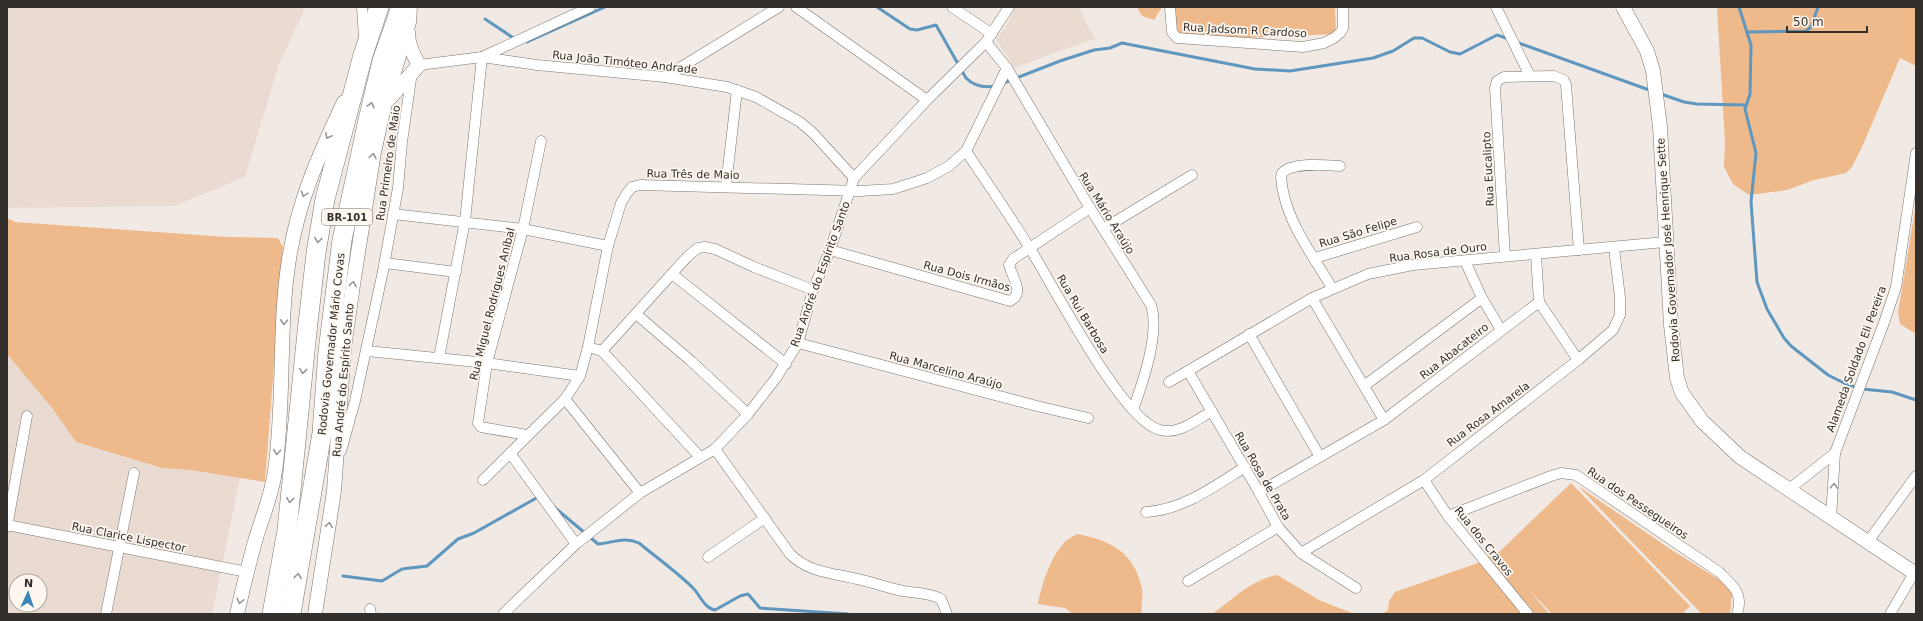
<svg xmlns="http://www.w3.org/2000/svg" width="1923" height="621" viewBox="0 0 1923 621" font-family="'DejaVu Sans',sans-serif">
<style>
.built{fill:#e9dbd1;fill-rule:evenodd}
.green{fill:#eeb98b}
.lines{fill:none;stroke-linecap:round;stroke-linejoin:round}
.stream{stroke:#5f97be;stroke-width:3}
.street-casing{stroke:#7d7670;stroke-width:11}
.secondary-casing{stroke:#7d7670;stroke-width:15}
.highway-casing{stroke:#7d7670;stroke-width:20}
.street{stroke:#fff;stroke-width:10}
.secondary{stroke:#fff;stroke-width:14}
.highway{stroke:#fff;stroke-width:19}
.oneway{stroke:#989796}
.labels{text-anchor:middle;stroke-width:3.5;stroke-linejoin:round;paint-order:stroke}
.shield{fill:#fef7f0;stroke:#6f6b67;stroke-width:1}
.shield-label{font-size:10px;font-weight:bold;fill:#322f2c}
.street-label{font-size:11px;fill:#322f2c;stroke:#fef7f0}
</style>
<rect width="100%" height="100%" fill="#f1e9e3"/>
<g class="built">
<polygon points="7,7 306,7 279,64 245,177 174,206 7,208"/>
<polygon points="1015,7 1079,7 1088,27 1096,39 1064,49 1015,68 996,40 1010,20"/>
<path d="M7,354L52,408L76,442L162,468L190,470L240,478L212,614H7ZM16,581H40V605H16Z"/>
</g>
<g class="green">
<polygon points="1137,7 1162,7 1154,20 1142,16"/>
<polygon points="1172,7 1335,7 1336,34 1173,41"/>
<polygon points="1717,7 1916,7 1916,66 1900,58 1862,147 1852,167 1846,173 1814,180 1787,190 1749,195 1733,184 1724,167 1725,142"/>
<polygon points="1916,204 1916,334 1900,324 1898,312"/>
<polygon points="7,218 15,222 227,237 278,238 283,247 265,482 190,470 162,468 76,442 52,408 7,354"/>
<polygon points="1571,483 1690,606 1682,614 1552,614 1529,590 1549,614 1382,614 1388,610 1389,601 1395,592 1478,563 1495,551 1497,554"/>
<polygon points="1578,486 1670,549 1726,584 1732,594 1730,614 1698,614 1700,612"/>
<path d="M1077,534C1112,541 1134,552 1142,589C1144,597 1140,606 1142,614H1073L1065,608L1038,604C1041,586 1051,556 1064,543C1067,539 1073,537 1077,534Z"/>
<path d="M1277,575L1321,601L1355,614H1212C1233,599 1251,580 1277,575Z"/>
</g>
<g class="lines">
<g class="stream">
<path d="M877,7L910,29L917,30L936,25L966,78C974,86 985,88 996,86"/>
<polyline points="1739,7 1751,45 1750,94 1745,109 1756,153 1751,202 1757,282 1767,309 1784,338 1791,346 1828,375 1846,384 1862,389 1892,392 1916,400"/>
<polyline points="485,19 515,39"/>
<polyline points="1747,32 1806,31 1811,27 1818,7"/>
<polyline points="527,42 605,7"/>
<polyline points="1516,42 1652,91"/>
<polyline points="1001,84 1060,61 1094,50 1110,48 1122,43 1255,69 1290,71 1373,58 1393,51 1414,38 1422,38 1450,52 1460,54 1497,35 1509,39"/>
<polyline points="1661,94 1684,102 1697,104 1745,105"/>
<path d="M553,506L598,544C613,543 624,536 639,543C657,558 677,572 693,588C700,595 704,608 715,610L740,596L748,594L760,608L848,614"/>
<polyline points="343,576 382,581 402,569 427,566 458,539 474,533 540,496"/>
</g>
<defs>
<g id="street">
<polyline points="362,7 364,38"/>
<polyline points="796,7 927,100"/>
<polyline points="952,7 992,34"/>
<polyline points="1170,7 1172,32 1177,38 1303,47 1324,43 1334,38 1340,33 1343,28 1343,7"/>
<polyline points="1496,7 1530,76"/>
<path d="M986,42L1007,68L1090,208L1151,305C1160,333 1143,382 1133,410"/>
<polyline points="482,57 590,7"/>
<polyline points="419,65 482,57 537,65 665,77 727,87 756,97 800,122 813,133 854,178"/>
<polyline points="665,77 779,7"/>
<path d="M966,151C987,183 1009,214 1029,247C1052,283 1122,421 1160,430C1179,435 1196,420 1212,411"/>
<polyline points="726,186 737,90"/>
<polyline points="393,214 523,229 608,246"/>
<polyline points="1103,229 1192,175"/>
<path d="M830,250L1010,301C1024,294 1014,280 1010,268L1009,265L1013,259L1090,208"/>
<polyline points="1536,255 1539,302 1578,360"/>
<polyline points="1505,256 1495,88 1497,81 1504,77 1554,76 1564,80 1566,85 1579,250"/>
<polyline points="1315,258 1417,227"/>
<polyline points="1465,261 1482,298 1501,330"/>
<polyline points="385,263 456,272"/>
<polyline points="672,274 786,364"/>
<path d="M1332,288C1311,252 1284,219 1281,177L1282,173C1293,162 1325,165 1340,166"/>
<polyline points="1312,298 1384,420"/>
<polyline points="636,314 691,361 748,414"/>
<polyline points="1249,334 1320,457"/>
<polyline points="798,343 1037,406 1088,418"/>
<polyline points="588,347 608,246 621,203 627,193 632,187 640,185 860,191 893,189 912,183 927,178 949,166 966,151 1007,68"/>
<polyline points="367,351 487,363 580,376"/>
<polyline points="602,351 700,457"/>
<polyline points="439,358 465,221 482,57"/>
<polyline points="1188,371 1259,492 1278,527 1301,553 1356,588"/>
<polyline points="1169,382 1312,298 1368,274 1413,265 1665,242"/>
<polyline points="1364,386 1482,298"/>
<polyline points="565,399 640,493"/>
<polyline points="527,435 481,427 478,423 487,363 523,229 541,141"/>
<path d="M715,449L790,554C810,574 836,573 861,580C875,583 888,588 903,591C915,593 930,593 941,599L947,614"/>
<polyline points="341,451 355,401 383,271 398,188 402,142 412,72"/>
<polyline points="510,453 576,544"/>
<polyline points="483,480 565,399 580,376 588,347 602,351 688,256 698,248 705,247 715,249 754,267 813,290"/>
<polyline points="1424,480 1448,516 1528,614"/>
<polyline points="1788,490 1835,453"/>
<polyline points="1259,492 1384,420 1539,302"/>
<path d="M1146,512C1183,510 1215,486 1245,467"/>
<path d="M1448,516L1551,476L1561,473L1576,475L1719,572C1733,586 1744,593 1737,614"/>
<polyline points="1831,518 1835,453 1885,320 1896,287 1916,153"/>
<polyline points="7,525 247,572"/>
<polyline points="7,527 27,416"/>
<polyline points="1867,543 1916,476"/>
<polyline points="1301,553 1424,480 1578,360 1613,330 1620,315 1620,297 1614,248"/>
<polyline points="708,557 765,518"/>
<polyline points="1188,581 1278,527"/>
<polyline points="370,609 371,614"/>
<polyline points="106,614 134,473"/>
<polyline points="503,614 576,544 640,493 715,449 748,414 776,378 798,343 813,290 830,250 854,178 927,100 986,42 1009,7"/>
<polyline points="1890,614 1914,573"/>
</g>
<g id="secondary">
<polyline points="1623,7 1647,51 1653,71 1660,127 1671,325 1677,378 1682,393 1702,421 1740,457 1916,574"/>
<path d="M389,99L419,65C413,54 408,45 408,32"/>
<path d="M237,614C243,588 249,563 256,538C263,515 272,494 275,471C285,401 278,328 289,259C298,201 319,155 344,102"/>
<polyline points="315,614 334,491 344,348 354,278 374,152 385,103 409,22 410,7"/>
</g>
<g id="highway">
<polyline points="272,614 287,530 307,332 316,253 325,199 363,55 379,7"/>
<polyline points="291,614 322,433 328,351 342,240 368,120 382,61 401,7"/>
</g>
</defs>
<use href="#street" class="street-casing"/>
<use href="#secondary" class="secondary-casing"/>
<use href="#highway" class="highway-casing"/>
<use href="#street" class="street"/>
<use href="#secondary" class="secondary"/>
<use href="#highway" class="highway"/>
</g>
<defs><path id="oneway-chevron" d="M-2-3.5L2.5 0L-2 3.5" fill="none" stroke-width="1.6" stroke-linecap="round" stroke-linejoin="round"/></defs>
<g class="oneway">
<use href="#oneway-chevron" transform="translate(371 105) rotate(-76)"/>
<use href="#oneway-chevron" transform="translate(328 136) rotate(116)"/>
<use href="#oneway-chevron" transform="translate(373 156) rotate(-79)"/>
<use href="#oneway-chevron" transform="translate(304 194) rotate(108)"/>
<use href="#oneway-chevron" transform="translate(318 240) rotate(99)"/>
<use href="#oneway-chevron" transform="translate(353 284) rotate(-81)"/>
<use href="#oneway-chevron" transform="translate(284 322) rotate(93)"/>
<use href="#oneway-chevron" transform="translate(303 371) rotate(96)"/>
<use href="#oneway-chevron" transform="translate(277 452) rotate(95)"/>
<use href="#oneway-chevron" transform="translate(1834 486) rotate(-87)"/>
<use href="#oneway-chevron" transform="translate(290 500) rotate(96)"/>
<use href="#oneway-chevron" transform="translate(329 525) rotate(-82)"/>
<use href="#oneway-chevron" transform="translate(298 576) rotate(-81)"/>
<use href="#oneway-chevron" transform="translate(240 601) rotate(103)"/>
</g>
<g class="labels">
<rect class="shield" x="322" y="209" width="50" height="16" rx="3"/>
<g class="shield-label">
<text x="347" y="221">BR-101</text>
</g>
<g class="street-label">
<text transform="translate(1245 30) rotate(3)" y="4">Rua Jadsom R Cardoso</text>
<text transform="translate(625 62) rotate(6)" y="4">Rua João Timóteo Andrade</text>
<text transform="translate(388 163) rotate(-82)" y="4">Rua Primeiro de Maio</text>
<text transform="translate(1488 169) rotate(-93)" y="4">Rua Eucalipto</text>
<text transform="translate(693 174) rotate(1)" y="4">Rua Três de Maio</text>
<text transform="translate(1107 213) rotate(58)" y="4">Rua Mário Araújo</text>
<text transform="translate(1358 232) rotate(-17)" y="4">Rua São Felipe</text>
<text transform="translate(1668 250) rotate(-94)" y="4">Rodovia Governador José Henrique Sette</text>
<text transform="translate(1438 252) rotate(-7)" y="4">Rua Rosa de Ouro</text>
<text transform="translate(820 274) rotate(-70)" y="4">Rua André do Espírito Santo</text>
<text transform="translate(967 276) rotate(15)" y="4">Rua Dois Irmãos</text>
<text transform="translate(492 304) rotate(-76)" y="4">Rua Miguel Rodrigues Aníbal</text>
<text transform="translate(1083 314) rotate(59)" y="4">Rua Rui Barbosa</text>
<text transform="translate(331 344) rotate(-84)" y="4">Rodovia Governador Mário Covas</text>
<text transform="translate(1454 351) rotate(-38)" y="4">Rua Abacateiro</text>
<text transform="translate(1856 359) rotate(-70)" y="4">Alameda Soldado Eli Pereira</text>
<text transform="translate(946 370) rotate(15)" y="4">Rua Marcelino Araújo</text>
<text transform="translate(343 380) rotate(-85)" y="4">Rua André do Espírito Santo</text>
<text transform="translate(1488 414) rotate(-37)" y="4">Rua Rosa Amarela</text>
<text transform="translate(1263 476) rotate(60)" y="4">Rua Rosa de Prata</text>
<text transform="translate(1638 503) rotate(34)" y="4">Rua dos Pessegueiros</text>
<text transform="translate(129 537) rotate(11)" y="4">Rua Clarice Lispector</text>
<text transform="translate(1484 541) rotate(51)" y="4">Rua dos Cravos</text>
</g>
</g>
<rect width="1923" height="621" fill="none" stroke="#322f2c" stroke-width="16"/>
<g transform="translate(28 593) rotate(3)"><circle r="19" fill="#fef7f0" stroke="#aca7a2"/>
<path d="M0-3L7 15L0 10L-7 15Z" fill="#3b87ba"/>
<text y="-6" font-size="11" font-weight="bold" text-anchor="middle" fill="#322f2c">N</text>
</g>
<path d="M1787 26v6h80v-6" fill="none" stroke="#322f2c" stroke-width="2"/>
<text x="1793" y="26" font-size="12" fill="#322f2c" stroke="#fef7f0" stroke-width="3" paint-order="stroke">50 m</text>
</svg>
